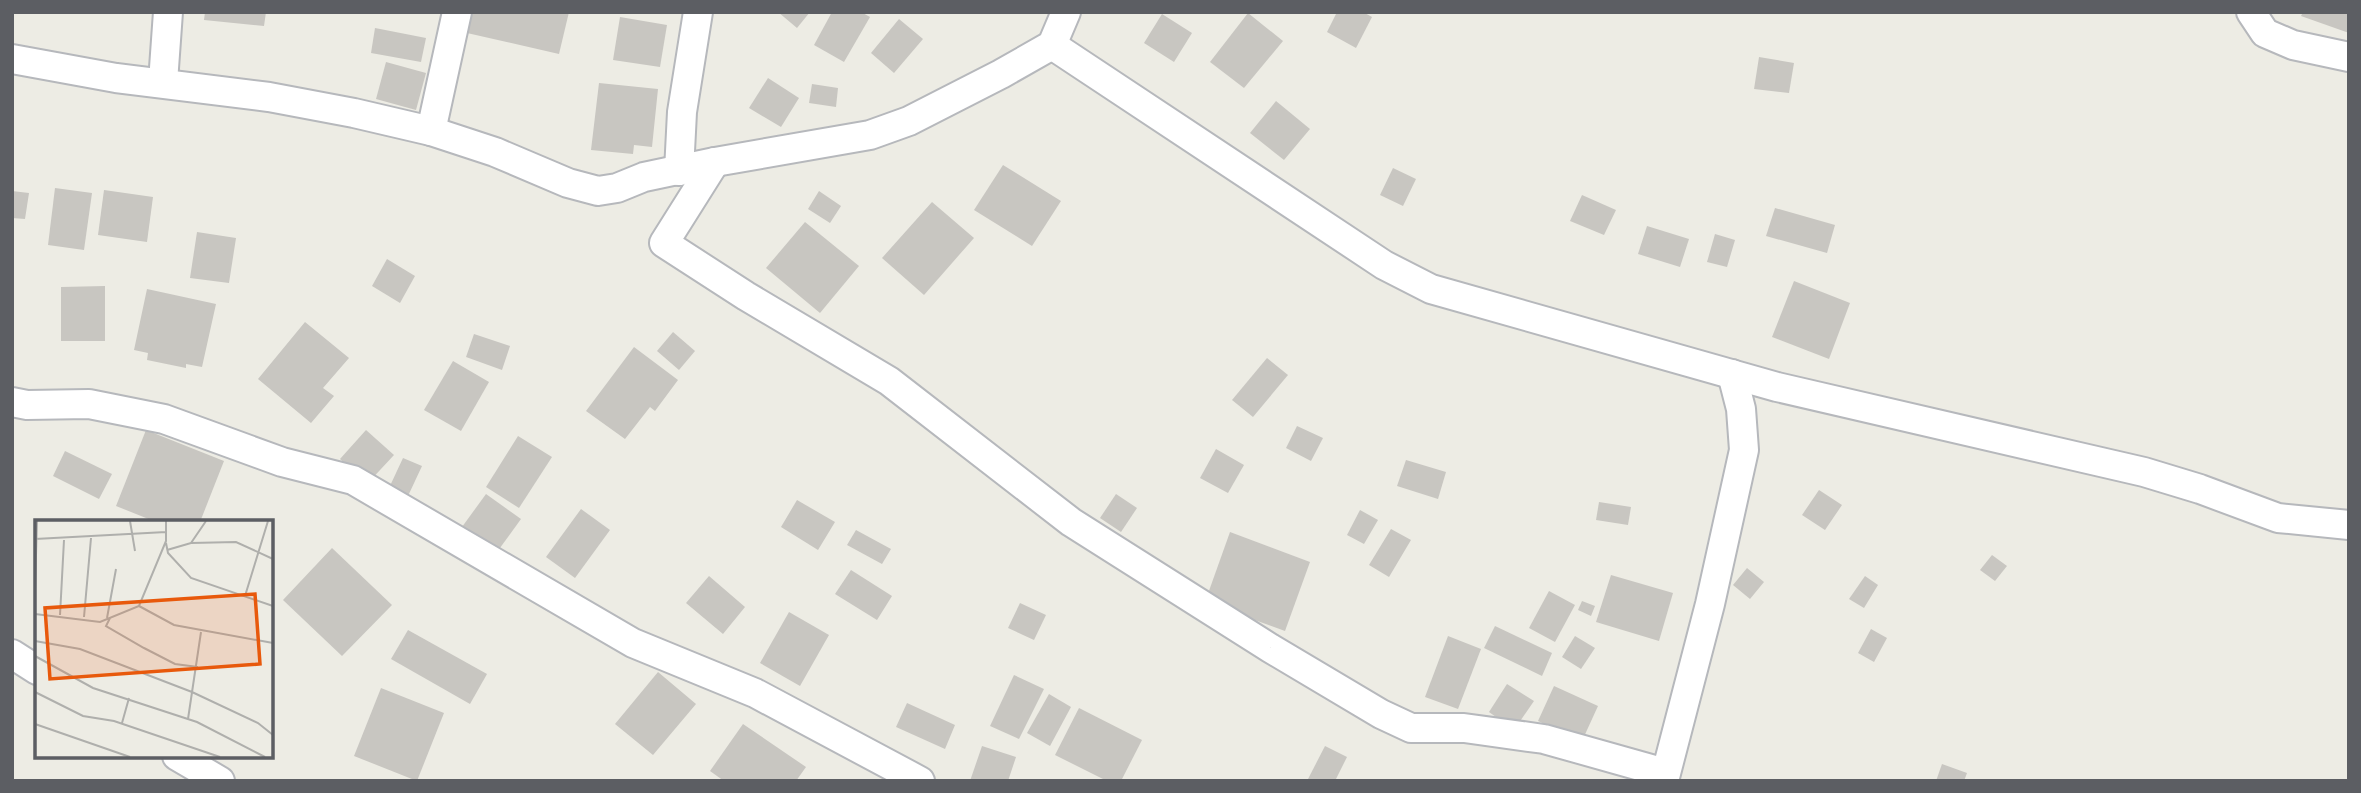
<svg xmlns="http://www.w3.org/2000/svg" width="2361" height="793" viewBox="0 0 2361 793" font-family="Signika,sans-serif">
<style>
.building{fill:#c8c6c1}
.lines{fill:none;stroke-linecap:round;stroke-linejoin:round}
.minor-casing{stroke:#b6b8bc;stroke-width:32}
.minor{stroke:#fff;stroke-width:28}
.inset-road{fill:none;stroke:#afafac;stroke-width:2}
.view{fill:#e8590c;fill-opacity:0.15;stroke:#e8590c;stroke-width:3.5}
.inset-edge{fill:none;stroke:#5c5e63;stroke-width:3.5}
</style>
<rect width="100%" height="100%" fill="#edece4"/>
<g class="building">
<polygon points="205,12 266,12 264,26 204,20"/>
<polygon points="472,12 569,12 559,54 467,33"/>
<polygon points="778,12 810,12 797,28"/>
<polygon points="832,12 861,12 870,17 844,62 814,45"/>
<polygon points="1337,12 1363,12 1372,17 1356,48 1327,32"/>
<polygon points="2303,12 2349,12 2349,33 2301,16"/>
<polygon points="1248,13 1283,41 1244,88 1210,62"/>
<polygon points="1162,14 1192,33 1174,62 1144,43"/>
<polygon points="620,17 667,25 660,67 613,60"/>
<polygon points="899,19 923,39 894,73 871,53"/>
<polygon points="375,28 426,38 421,62 371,53"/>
<polygon points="1759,57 1794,63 1789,93 1754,89"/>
<polygon points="386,62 426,73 416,110 376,99"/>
<polygon points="768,78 799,98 781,127 749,108"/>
<polygon points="599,83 658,89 652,147 634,145 633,154 591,150"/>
<polygon points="812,84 838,88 836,107 809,103"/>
<polygon points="1276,101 1310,129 1284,160 1250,133"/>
<polygon points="1003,165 1061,201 1032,246 974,210"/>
<polygon points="1393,168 1416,179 1403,206 1380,195"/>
<polygon points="55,188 92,193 84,250 48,245"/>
<polygon points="104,190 153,197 147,242 98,235"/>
<polygon points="12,191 29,193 25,219 12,218"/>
<polygon points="819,191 841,206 830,223 808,209"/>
<polygon points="1582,195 1616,210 1604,235 1570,221"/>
<polygon points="932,202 974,238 924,295 882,258"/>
<polygon points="1775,208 1835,225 1827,253 1766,236"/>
<polygon points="805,222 859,266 820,313 766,268"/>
<polygon points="1647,226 1689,239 1680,267 1638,254"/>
<polygon points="197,232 236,238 229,283 190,278"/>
<polygon points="1715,234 1735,240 1727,267 1707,262"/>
<polygon points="387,259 415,276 400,303 372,286"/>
<polygon points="1794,281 1850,303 1829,359 1772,337"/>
<polygon points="105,286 105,341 61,341 61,287"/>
<polygon points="147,289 216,304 202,367 186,364 186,368 147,360 148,353 134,350"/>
<polygon points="305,322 349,358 323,388 334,396 311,423 258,379"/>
<polygon points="673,332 695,351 679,370 657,351"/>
<polygon points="474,334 510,346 502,370 466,357"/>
<polygon points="634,347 678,380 655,411 650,407 625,439 586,411"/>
<polygon points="1267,358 1288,375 1253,417 1232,400"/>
<polygon points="453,361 489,382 461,431 424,410"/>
<polygon points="1297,426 1323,438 1311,461 1286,448"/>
<polygon points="146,430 224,461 200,522 156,522 116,506"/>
<polygon points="366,430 394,455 367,484 340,459"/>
<polygon points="518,436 552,457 519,508 486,487"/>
<polygon points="1216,449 1244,465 1228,493 1200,478"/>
<polygon points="65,451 112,474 99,499 53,476"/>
<polygon points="403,458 422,466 408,496 389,488"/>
<polygon points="1406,460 1446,472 1438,499 1397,486"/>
<polygon points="1819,490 1842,505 1825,530 1802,515"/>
<polygon points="486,494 521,519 497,552 462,527"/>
<polygon points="1116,494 1137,508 1121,532 1100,518"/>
<polygon points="797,500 835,522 818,550 781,527"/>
<polygon points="1599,502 1631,507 1628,525 1596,520"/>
<polygon points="581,509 610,530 575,578 546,557"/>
<polygon points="1360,510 1378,520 1364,544 1347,535"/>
<polygon points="1391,529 1411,540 1389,577 1369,565"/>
<polygon points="856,530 891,549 882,564 847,545"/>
<polygon points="1230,532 1310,562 1285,631 1205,602"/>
<polygon points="332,548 392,605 342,656 283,600"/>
<polygon points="1992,555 2007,566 1995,581 1980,570"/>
<polygon points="1747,568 1764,582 1750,599 1733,585"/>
<polygon points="851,570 892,596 877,620 835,594"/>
<polygon points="1611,575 1673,593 1659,641 1596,622"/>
<polygon points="709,576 745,607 723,634 686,603"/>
<polygon points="1865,576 1878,585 1864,608 1849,599"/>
<polygon points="1549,591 1575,605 1555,642 1529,628"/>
<polygon points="1582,601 1595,606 1591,616 1578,610"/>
<polygon points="1020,603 1046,615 1034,640 1008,628"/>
<polygon points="789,612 829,635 800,686 760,663"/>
<polygon points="1495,626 1552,653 1542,676 1484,648"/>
<polygon points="1871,629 1887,638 1874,662 1858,653"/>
<polygon points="408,630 487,674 470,704 391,659"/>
<polygon points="1448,636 1481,649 1458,709 1425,697"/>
<polygon points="1575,636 1595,648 1581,669 1562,657"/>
<polygon points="658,672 696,704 653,755 615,724"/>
<polygon points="1014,675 1044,689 1019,739 990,726"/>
<polygon points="1507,684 1534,701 1514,730 1489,712"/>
<polygon points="1554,686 1598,706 1582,741 1538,721"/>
<polygon points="381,688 444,713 417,781 354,756"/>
<polygon points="1049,694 1071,707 1050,746 1027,733"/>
<polygon points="907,703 955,725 945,749 896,727"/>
<polygon points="1079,708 1142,740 1121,781 1107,781 1055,755"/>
<polygon points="743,724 806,767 796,781 724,781 710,771"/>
<polygon points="982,746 1016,757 1008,781 970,781"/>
<polygon points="1325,746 1347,757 1335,781 1307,781"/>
<polygon points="1942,764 1967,773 1964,781 1936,781"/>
</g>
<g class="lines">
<defs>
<g id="minor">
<polyline points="2251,12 2265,33 2293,45 2349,57"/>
<polyline points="1052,45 1384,265 1431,289 1777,387 2144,472 2200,489 2278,518 2349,525"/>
<polyline points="12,59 116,78 269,97 354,113 431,131 495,152 568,183 598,191 617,188 644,177 715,162 870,135 909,121 1001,74 1052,45 1066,12"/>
<polyline points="163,82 168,12"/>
<polyline points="431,131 457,12"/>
<polyline points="715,162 664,243 746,296 889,381 1071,522 1270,648 1381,714 1411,728 1464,728 1544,739 1665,773"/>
<polyline points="679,171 682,112 698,12"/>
<polyline points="12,402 27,405 89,404 164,419 282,462 353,480 633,643 755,693 920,781"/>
<polyline points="12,654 37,670"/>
<polyline points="177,756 220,781"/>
<polyline points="1664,781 1710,604 1744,450 1741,409 1732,374"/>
</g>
</defs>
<use href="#minor" class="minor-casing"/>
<use href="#minor" class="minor"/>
</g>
<g transform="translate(35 520)">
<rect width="238" height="238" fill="#edece4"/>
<path class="inset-road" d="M95,1L100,31M0,19L131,12M131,23L133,33L156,58L238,86M156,23L171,1M132,30L156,23L201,22L238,39M0,69L2,1M210,76L233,1M104,86L139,105L238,123M0,94L65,102L104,86L131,21V1M25,95L29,20M49,97L56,18M72,98L81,49M75,98L71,106L109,128L140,144L163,147M0,121L45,129L157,172L223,203L238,215M0,136L58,168L162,202L230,237M0,172L48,196L79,201L185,237M153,199L166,112M87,203L94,178M0,204L95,237"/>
<path class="view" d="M220,74L225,144L15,159L10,88Z"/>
<rect width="238" height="238" class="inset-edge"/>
</g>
<rect width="2361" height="793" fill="none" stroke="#5c5e63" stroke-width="28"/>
</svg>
